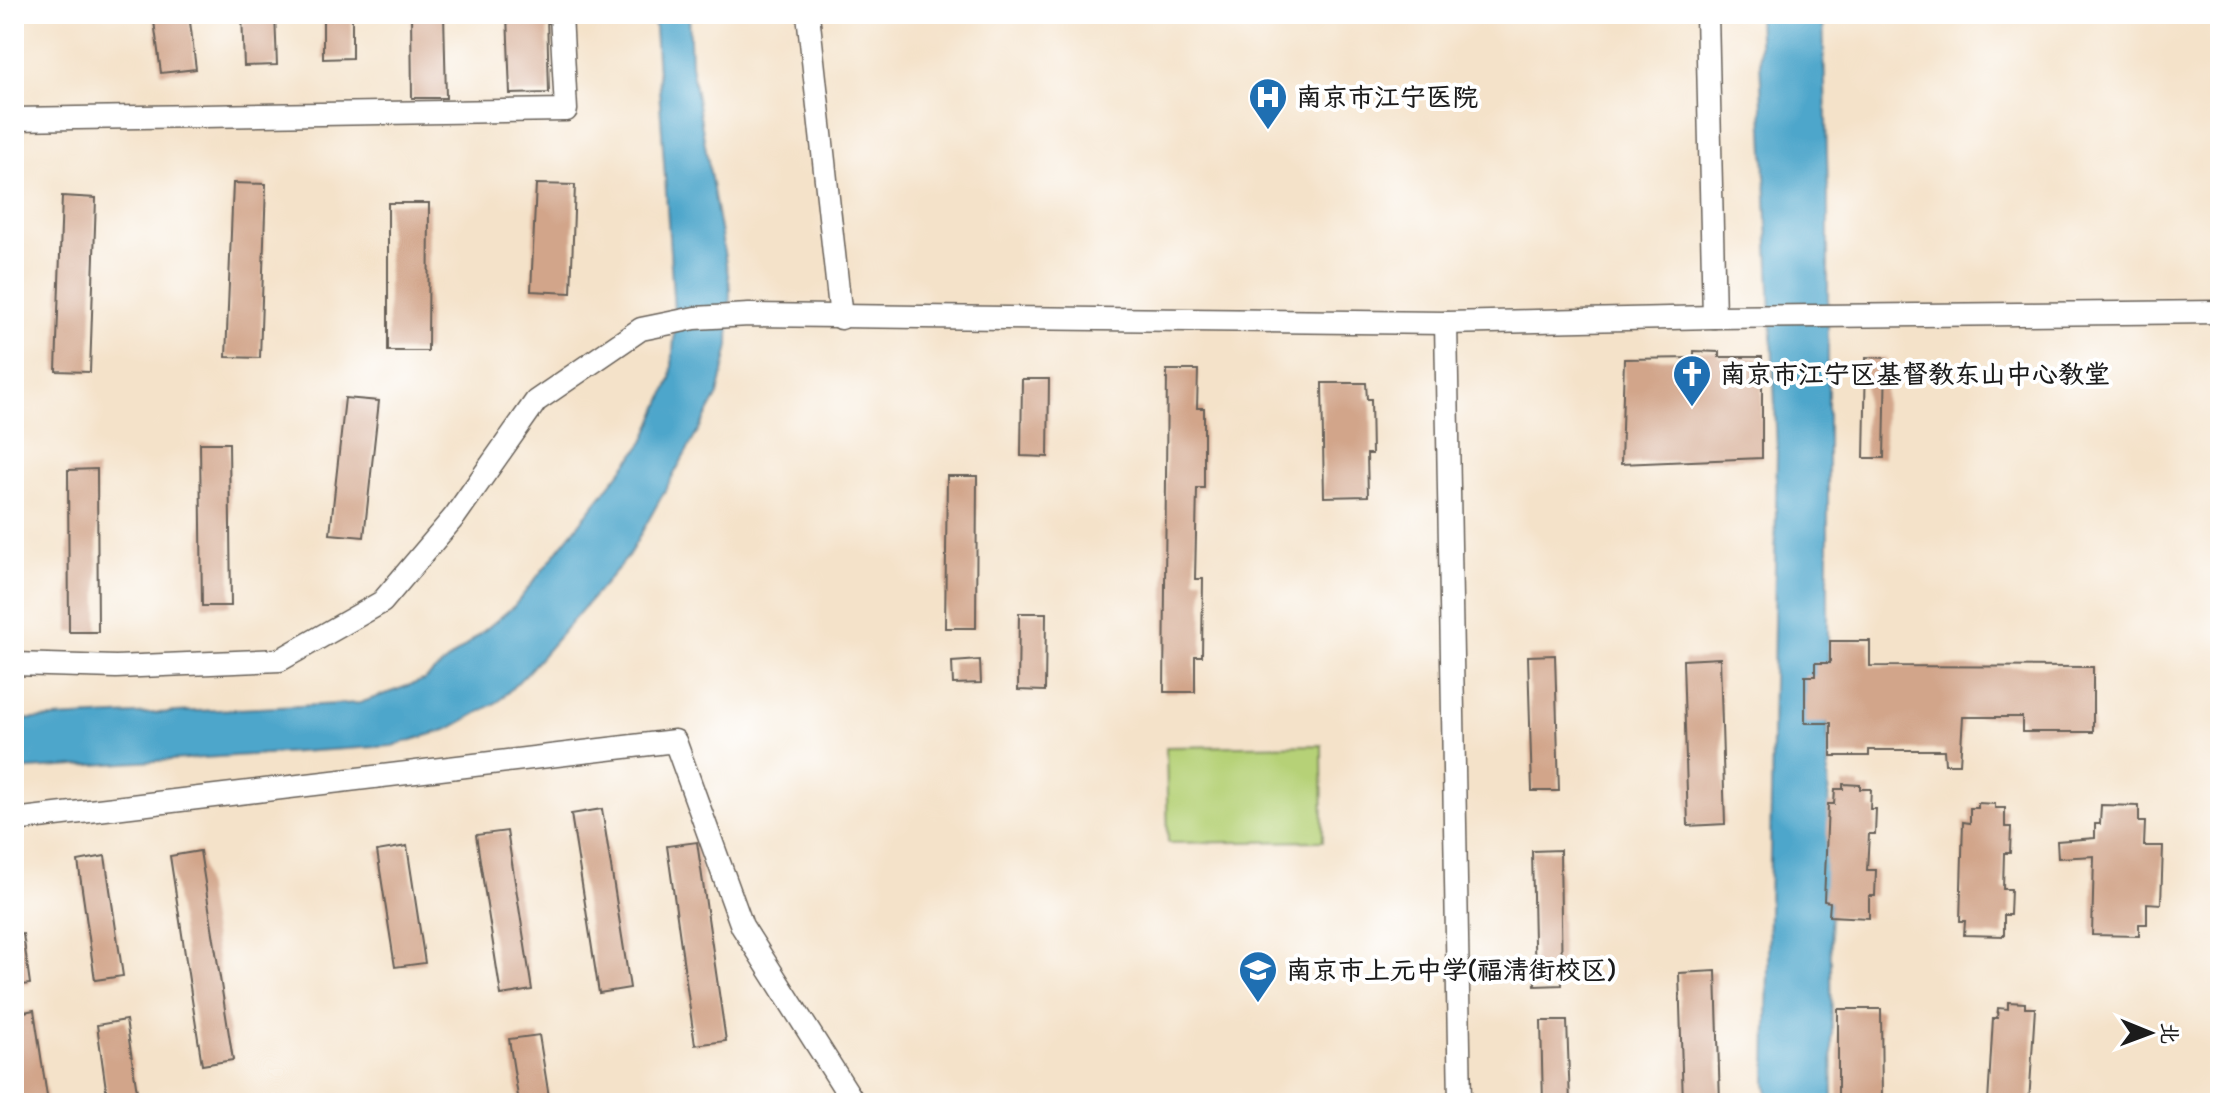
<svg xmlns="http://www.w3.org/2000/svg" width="2234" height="1117" viewBox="0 0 2234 1117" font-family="'Patrick Hand','LXGW WenKai TC',sans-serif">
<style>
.green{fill:#b6d177;stroke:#69764a;stroke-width:2}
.water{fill:#4da6cb;stroke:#346174;stroke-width:2}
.building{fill:#d2a58a}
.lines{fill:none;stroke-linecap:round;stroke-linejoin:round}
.minor-casing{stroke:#686159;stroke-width:25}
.minor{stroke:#fff;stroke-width:22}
.labels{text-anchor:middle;stroke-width:8;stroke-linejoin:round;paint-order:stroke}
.poi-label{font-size:26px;font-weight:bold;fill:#1c1c1c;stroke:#fff;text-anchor:start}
</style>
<rect width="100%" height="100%" fill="#fff"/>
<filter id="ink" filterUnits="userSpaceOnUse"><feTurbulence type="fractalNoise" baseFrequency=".0125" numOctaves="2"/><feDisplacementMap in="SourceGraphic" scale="16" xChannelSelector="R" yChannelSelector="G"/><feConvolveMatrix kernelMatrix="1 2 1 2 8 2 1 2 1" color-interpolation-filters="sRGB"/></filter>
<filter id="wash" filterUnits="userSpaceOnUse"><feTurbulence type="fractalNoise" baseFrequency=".006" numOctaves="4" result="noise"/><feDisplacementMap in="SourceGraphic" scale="32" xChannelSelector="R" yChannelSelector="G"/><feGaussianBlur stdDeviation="1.8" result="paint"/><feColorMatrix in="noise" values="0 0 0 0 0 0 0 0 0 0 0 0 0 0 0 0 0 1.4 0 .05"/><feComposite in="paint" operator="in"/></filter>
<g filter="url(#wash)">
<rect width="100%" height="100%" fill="#f4e2c9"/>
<polygon class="green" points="1322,745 1323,841 1168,843 1166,747"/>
<g class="water">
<polygon points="654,14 689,14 691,65 730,286 729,346 718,395 628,557 527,673 499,701 449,729 392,746 14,770 14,720 360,703 424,680 514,606 644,442 671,379 675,326"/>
<polygon points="1758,14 1823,14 1828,190 1828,764 1833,1103 1769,1103 1766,1083 1777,451"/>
</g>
<g id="blocks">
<g class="building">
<polygon points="153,14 189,14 196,69 161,73"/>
<polygon points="242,14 275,14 277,65 244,66"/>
<polygon points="323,14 352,14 352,58 323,59"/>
<polygon points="411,14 444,14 446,98 412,98"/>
<polygon points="507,14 547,14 549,93 510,94"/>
<polygon points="233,183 266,184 260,358 226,357"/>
<polygon points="536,184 575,185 571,293 531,291"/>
<polygon points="62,196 96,198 90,372 56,371"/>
<polygon points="388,203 429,203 428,351 388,351"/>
<polygon points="1694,351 1719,352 1719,357 1762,357 1762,458 1621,464 1624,359 1694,358"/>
<polygon points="1866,357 1886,358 1884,458 1864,458"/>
<polygon points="1167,370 1198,370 1197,408 1204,408 1204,488 1197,488 1195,579 1203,579 1202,656 1195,656 1195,692 1164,692"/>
<polygon points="1022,379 1049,379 1048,457 1021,456"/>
<polygon points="1322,383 1366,383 1367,399 1371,399 1372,454 1367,454 1368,496 1324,497"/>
<polygon points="345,398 379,401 364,537 330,534"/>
<polygon points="200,443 229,443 231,606 202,606"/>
<polygon points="97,469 98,632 69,632 68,470"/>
<polygon points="947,476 977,476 976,628 945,628"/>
<polygon points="1019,613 1046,613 1045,691 1018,690"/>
<polygon points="1830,641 1870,641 1870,666 2093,667 2093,732 2022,732 2022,717 1963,717 1960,764 1945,764 1944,750 1869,750 1869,756 1831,756 1831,723 1805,723 1805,676 1815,676 1815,663 1830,663"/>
<polygon points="1555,655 1559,791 1532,791 1528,656"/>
<polygon points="1720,658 1725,824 1688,826 1683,660"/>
<polygon points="980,660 981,683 953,684 952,662"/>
<polygon points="1843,784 1860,785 1860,789 1871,789 1870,809 1876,809 1875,834 1869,834 1867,870 1876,870 1875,896 1869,896 1869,918 1829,916 1830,902 1824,901 1828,804 1834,804 1835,789 1843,789"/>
<polygon points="1978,803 1995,804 1995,808 2005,808 2005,827 2011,827 2010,853 2004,853 2003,889 2011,889 2010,915 2004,915 2004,936 1964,935 1965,921 1960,921 1963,822 1970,823 1970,808 1978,808"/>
<polygon points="2101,805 2139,806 2139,822 2145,822 2144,846 2163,846 2161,904 2147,903 2147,924 2139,924 2139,936 2092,935 2094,856 2058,858 2057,841 2095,838 2095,824 2100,824"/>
<polygon points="602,809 630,988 599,993 571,814"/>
<polygon points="507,831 532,990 501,995 476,835"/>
<polygon points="697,842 726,1041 695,1045 667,846"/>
<polygon points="407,846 425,963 395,967 377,851"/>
<polygon points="1560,850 1562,985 1535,986 1532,851"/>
<polygon points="200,851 233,1060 202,1065 170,856"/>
<polygon points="105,856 123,976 95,980 78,861"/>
<polygon points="23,934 30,984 14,986 14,935"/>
<polygon points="1716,971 1720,1103 1683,1103 1679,973"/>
<polygon points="2008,1002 2025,1003 2025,1008 2035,1008 2029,1103 1988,1103 1993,1018 1997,1018 1998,1008 2008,1009"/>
<polygon points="1838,1009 1881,1009 1882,1103 1838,1103"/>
<polygon points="34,1010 48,1103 17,1103 14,1081 14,1014"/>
<polygon points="126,1020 138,1098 108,1103 97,1025"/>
<polygon points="1541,1021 1567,1021 1570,1103 1543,1103"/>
<polygon points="539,1035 550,1103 519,1103 509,1039"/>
</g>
</g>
</g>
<g filter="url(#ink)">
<use href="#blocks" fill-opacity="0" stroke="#686159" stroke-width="2"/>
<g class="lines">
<defs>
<g id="minor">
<polyline points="808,14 841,318"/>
<polyline points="1707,14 1714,317"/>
<polyline points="14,119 566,110 561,14"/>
<polyline points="1446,323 1460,1103"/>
<polyline points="14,664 116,667 280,660 382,602 455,516 536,401 641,329 695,318 749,315 1446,323 1714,317 2220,312"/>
<polyline points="14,820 675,741 742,926 854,1103"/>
</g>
</defs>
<use href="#minor" class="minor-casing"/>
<use href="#minor" class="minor"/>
</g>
</g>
<defs>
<symbol id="hospital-pin" viewBox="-11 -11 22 30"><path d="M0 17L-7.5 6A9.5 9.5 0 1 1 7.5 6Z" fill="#1f6fb2" stroke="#fff"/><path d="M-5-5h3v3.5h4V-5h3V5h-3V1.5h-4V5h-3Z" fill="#fff"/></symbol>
<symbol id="church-pin" viewBox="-11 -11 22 30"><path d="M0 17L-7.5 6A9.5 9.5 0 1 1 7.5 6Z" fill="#1f6fb2" stroke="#fff"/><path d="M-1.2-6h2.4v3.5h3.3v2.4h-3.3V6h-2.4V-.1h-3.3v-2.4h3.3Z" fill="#fff"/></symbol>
<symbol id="school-pin" viewBox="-11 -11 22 30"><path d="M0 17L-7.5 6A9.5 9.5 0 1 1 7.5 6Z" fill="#1f6fb2" stroke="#fff"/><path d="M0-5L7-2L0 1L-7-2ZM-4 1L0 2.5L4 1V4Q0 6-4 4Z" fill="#fff"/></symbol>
</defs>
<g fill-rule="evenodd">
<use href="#hospital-pin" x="1246" y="75" width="44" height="60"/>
<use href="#church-pin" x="1670" y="352" width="44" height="60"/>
<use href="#school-pin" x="1236" y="948" width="44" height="60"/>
</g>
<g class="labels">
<g class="poi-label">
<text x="1296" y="106">南京市江宁医院</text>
<text x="1720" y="383">南京市江宁区基督教东山中心教堂</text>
<text x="1286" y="979">南京市上元中学(福清街校区)</text>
</g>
</g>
<rect width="2234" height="1117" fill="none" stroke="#fff" stroke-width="48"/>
<g transform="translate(2150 1033) rotate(91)" stroke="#ffffff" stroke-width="6" paint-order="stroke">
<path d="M0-6L14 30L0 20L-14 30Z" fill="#1c1c1c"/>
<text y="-12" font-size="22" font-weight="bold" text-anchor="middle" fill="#1c1c1c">北</text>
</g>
</svg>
